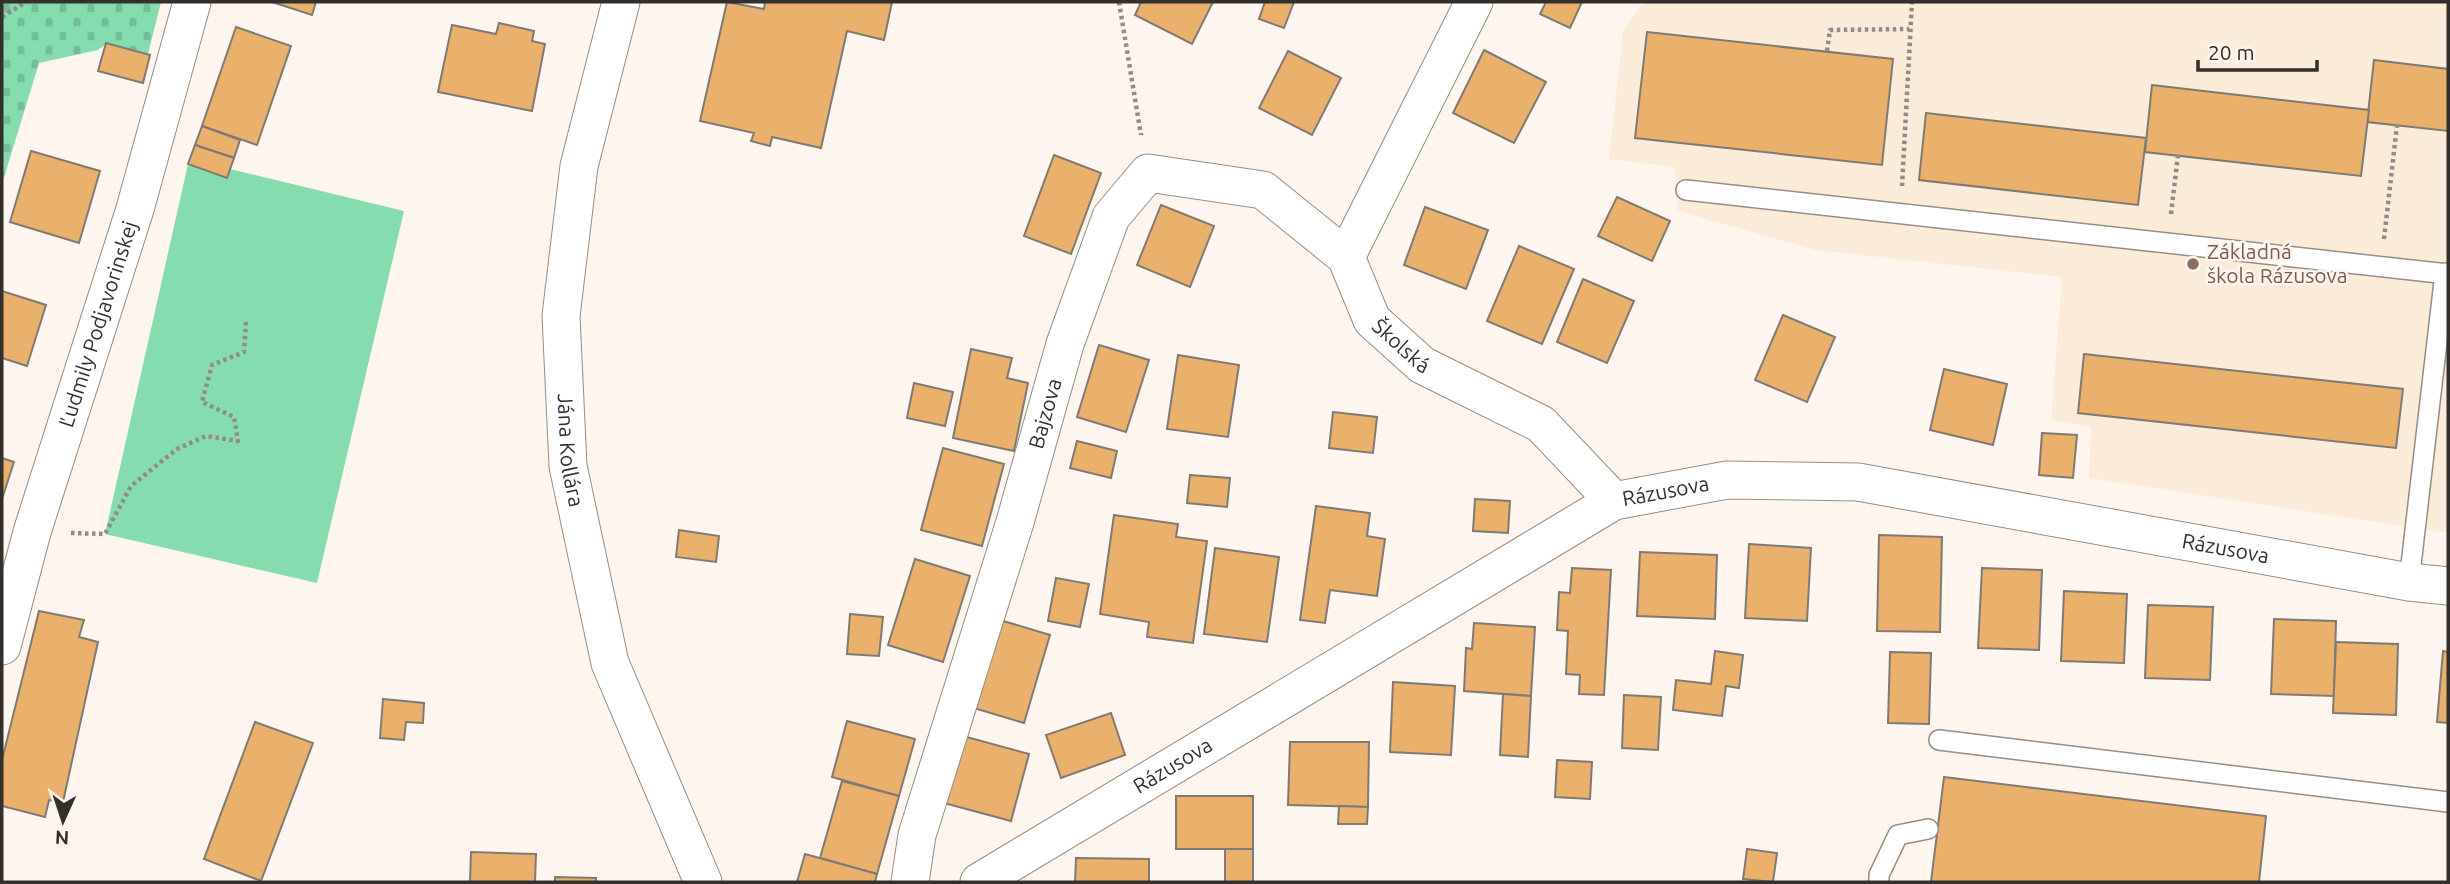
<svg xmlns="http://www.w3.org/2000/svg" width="2450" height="884" viewBox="0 0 2450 884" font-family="Ubuntu,sans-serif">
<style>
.education{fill:#fbebd9}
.green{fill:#85ddaf}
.cemetery{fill:url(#cemetery-stones)}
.building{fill:#e9b16b;stroke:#807a73;stroke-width:2}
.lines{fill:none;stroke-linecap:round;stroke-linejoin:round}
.lane-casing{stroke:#948e87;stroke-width:22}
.street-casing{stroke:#948e87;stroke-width:39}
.path{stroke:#918c87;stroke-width:4.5;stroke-dasharray:3.5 3.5;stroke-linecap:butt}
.lane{stroke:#fff;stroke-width:19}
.street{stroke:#fff;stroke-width:37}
.education-dot{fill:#8d6e63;stroke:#fef6ee;stroke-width:2.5}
.labels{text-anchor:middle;stroke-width:5;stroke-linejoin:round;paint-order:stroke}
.education-label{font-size:21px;fill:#785e54;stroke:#fef6ee;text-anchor:start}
.street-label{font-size:21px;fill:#322f2c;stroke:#fef6ee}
</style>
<defs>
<pattern id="cemetery-stones" width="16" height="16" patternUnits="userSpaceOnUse" patternTransform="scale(1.75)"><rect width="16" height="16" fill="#85ddaf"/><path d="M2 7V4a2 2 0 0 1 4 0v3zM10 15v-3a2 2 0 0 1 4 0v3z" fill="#73be97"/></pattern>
</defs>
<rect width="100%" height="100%" fill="#fef6ee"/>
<polygon class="education" points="1644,2 2448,2 2448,533 2089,478 2091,427 2051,420 2062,277 1815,250 1678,211 1675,167 1609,159 1623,30"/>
<polygon class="green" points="188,164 230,169 404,211 317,583 105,534"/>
<polygon class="cemetery" points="2,2 161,2 148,54 106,44 98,50 39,63 2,184"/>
<g class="building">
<polygon points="272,2 316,2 312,15"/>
<polygon points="727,2 764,9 765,2 892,2 884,40 847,31 821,148 772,137 770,146 751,141 754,133 700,121"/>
<polygon points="1141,2 1213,2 1192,44 1135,15"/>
<polygon points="1265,2 1294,2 1284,28 1259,19"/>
<polygon points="1546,2 1582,2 1570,28 1540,14"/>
<polygon points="499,23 534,31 532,41 545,44 532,111 438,92 452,25 496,34"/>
<polygon points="236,27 291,46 257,145 202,126"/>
<polygon points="1647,32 1893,59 1882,165 1635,138"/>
<polygon points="106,43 150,55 143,83 98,71"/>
<polygon points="1484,50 1546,82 1514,143 1453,113"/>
<polygon points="1288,51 1341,78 1312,135 1259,108"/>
<polygon points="2374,60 2448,69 2448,131 2367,122"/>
<polygon points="2152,85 2369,110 2361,176 2145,152"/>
<polygon points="1926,113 2146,138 2138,205 1919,180"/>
<polygon points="202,126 240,140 234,158 195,145"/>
<polygon points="195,145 234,158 227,178 188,164"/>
<polygon points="31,151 100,171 79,243 10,222"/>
<polygon points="1054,155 1101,173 1071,254 1024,236"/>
<polygon points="1617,197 1670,221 1652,261 1598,236"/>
<polygon points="1161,205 1214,226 1190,287 1137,265"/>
<polygon points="1425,207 1488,230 1466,289 1404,265"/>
<polygon points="1519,246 1574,269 1542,344 1487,321"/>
<polygon points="1583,279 1634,301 1607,363 1557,342"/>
<polygon points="2,291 46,305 27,366 2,358"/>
<polygon points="1783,315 1835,337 1807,402 1755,380"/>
<polygon points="1099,345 1149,360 1126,432 1077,417"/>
<polygon points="971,349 1012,358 1007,378 1028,383 1014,451 953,438"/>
<polygon points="2084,354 2403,389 2396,448 2078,413"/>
<polygon points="1178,355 1239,365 1228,437 1167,429"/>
<polygon points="1944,369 2007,384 1993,445 1930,430"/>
<polygon points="914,383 953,392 945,426 907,418"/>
<polygon points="1333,412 1377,417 1373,453 1329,448"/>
<polygon points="2042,433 2077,435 2073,478 2039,475"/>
<polygon points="1077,441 1117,451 1111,478 1070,468"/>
<polygon points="943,448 1004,464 982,546 921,530"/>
<polygon points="2,458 14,462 2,499"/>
<polygon points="1190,475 1230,478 1227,507 1187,503"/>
<polygon points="1475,499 1510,501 1508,533 1473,531"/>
<polygon points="1316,506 1370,513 1367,536 1385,539 1377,596 1330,590 1325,623 1300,620"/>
<polygon points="1114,515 1178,524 1176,537 1207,541 1193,643 1147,637 1149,622 1100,614"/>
<polygon points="679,530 719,536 716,562 676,557"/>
<polygon points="1879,535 1942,537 1940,632 1877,631"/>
<polygon points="1749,544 1811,548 1807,621 1745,618"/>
<polygon points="1215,548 1279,557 1267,642 1204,634"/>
<polygon points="1640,552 1717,555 1715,619 1637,616"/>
<polygon points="915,559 970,576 943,662 888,645"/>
<polygon points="1572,568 1611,570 1604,695 1579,694 1580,675 1566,674 1568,631 1557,630 1559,592 1570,593"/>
<polygon points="1982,568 2042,570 2039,650 1978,648"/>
<polygon points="1056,578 1089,584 1080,627 1048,621"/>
<polygon points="2064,591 2127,594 2124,663 2061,661"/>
<polygon points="2148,605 2213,607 2210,680 2145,678"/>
<polygon points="39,611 84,620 79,637 98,642 63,802 49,800 45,817 2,806 2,760"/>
<polygon points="850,614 883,617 879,656 847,654"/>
<polygon points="2274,619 2336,621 2334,696 2271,694"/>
<polygon points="1000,620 1050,635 1024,723 974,708"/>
<polygon points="1474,623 1535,627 1531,696 1464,691 1466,648 1472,649"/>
<polygon points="2336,642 2398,644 2396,715 2333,713"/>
<polygon points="1715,651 1743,655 1739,688 1726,686 1722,716 1673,710 1676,680 1711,684"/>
<polygon points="2443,651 2448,652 2448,723 2437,722"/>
<polygon points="1890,652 1931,653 1929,724 1888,723"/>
<polygon points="1393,682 1455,686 1451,755 1390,752"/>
<polygon points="1503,694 1531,696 1528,757 1500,755"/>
<polygon points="1624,695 1661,697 1658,750 1622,748"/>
<polygon points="383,699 424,703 423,723 406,722 404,740 380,738"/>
<polygon points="1111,713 1125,755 1061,778 1046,735"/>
<polygon points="847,721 915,739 899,796 832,777"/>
<polygon points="255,722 313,743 261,881 204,859"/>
<polygon points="963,736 1029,754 1011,821 944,803"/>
<polygon points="1290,742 1369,742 1368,807 1288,805"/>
<polygon points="1557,760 1592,762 1590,799 1555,797"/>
<polygon points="1944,777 2266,816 2259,882 1931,882"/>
<polygon points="842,781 899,796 877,874 820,858"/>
<rect x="1176" y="796" width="77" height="53"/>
<polygon points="1339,806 1368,807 1367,824 1338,824"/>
<rect x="1225" y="849" width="28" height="33"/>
<polygon points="1747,849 1777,853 1773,882 1743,879"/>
<polygon points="471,852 536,854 535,882 470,882"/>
<polygon points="805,854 877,874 875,882 797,882"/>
<polygon points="1076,858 1149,859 1149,882 1075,882"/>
<polygon points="555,877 596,878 596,882 555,882"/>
</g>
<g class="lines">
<defs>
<g id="lane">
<polyline points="1686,190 2448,274"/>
<polyline points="2409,582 2445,273"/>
<polyline points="1939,740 2448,802"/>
<polyline points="1879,882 1879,875 1898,835 1928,829"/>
</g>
<g id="street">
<path id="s1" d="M621,2L579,166L561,316L568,466L610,663L703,882"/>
<polyline points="1346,257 1474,2"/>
<path id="s2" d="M2,646L32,532L135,209L192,2"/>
<path id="s3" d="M910,882L917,835L1015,522L1065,344L1111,217L1148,173L1263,190L1346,257L1372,320L1422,365L1541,424L1614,501"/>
<path id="s4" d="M979,882L1614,501L1727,480L1858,482L2409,582L2448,586"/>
</g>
</defs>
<use href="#lane" class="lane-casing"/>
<use href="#street" class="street-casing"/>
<g class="path">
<polyline points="1119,2 1141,135"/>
<polyline points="2,17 26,2"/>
<polyline points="1827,51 1830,30 1909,29"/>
<polyline points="1902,186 1912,2"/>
<polyline points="2171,214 2178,155"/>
<polyline points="2384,239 2397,125"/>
<polyline points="71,533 105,534 131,486 177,449 206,436 238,441 234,417 202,402 212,365 244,352 246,321"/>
</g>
<use href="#lane" class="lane"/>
<use href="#street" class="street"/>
</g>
<circle class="education-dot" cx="2193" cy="264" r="7"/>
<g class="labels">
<g class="education-label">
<text x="2207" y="259">Základná<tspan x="2207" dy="24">škola Rázusova</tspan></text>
</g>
<g class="street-label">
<text dy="7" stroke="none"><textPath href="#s2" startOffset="336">Ľudmily Podjavorinskej</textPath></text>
<text dy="7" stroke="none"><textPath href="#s3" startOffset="1083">Školská</textPath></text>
<text dy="7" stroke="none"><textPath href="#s3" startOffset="488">Bajzova</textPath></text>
<text dy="7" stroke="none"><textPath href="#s1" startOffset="455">Jána Kollára</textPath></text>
<text dy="7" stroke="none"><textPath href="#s4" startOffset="793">Rázusova</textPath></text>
<text dy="7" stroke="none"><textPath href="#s4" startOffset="1360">Rázusova</textPath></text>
<text dy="7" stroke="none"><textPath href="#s4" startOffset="226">Rázusova</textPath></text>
</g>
</g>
<rect width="2450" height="884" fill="none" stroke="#322f2c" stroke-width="7"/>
<g transform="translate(63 821) rotate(183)" stroke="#fef6ee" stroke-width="5" paint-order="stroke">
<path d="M0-5L12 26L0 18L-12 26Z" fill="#322f2c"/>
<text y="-10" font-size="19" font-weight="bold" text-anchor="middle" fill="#322f2c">N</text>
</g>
<path d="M2198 60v10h119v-10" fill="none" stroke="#322f2c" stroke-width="3.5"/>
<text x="2208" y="60" font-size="21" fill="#322f2c" stroke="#fef6ee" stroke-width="5" paint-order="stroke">20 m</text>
</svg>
